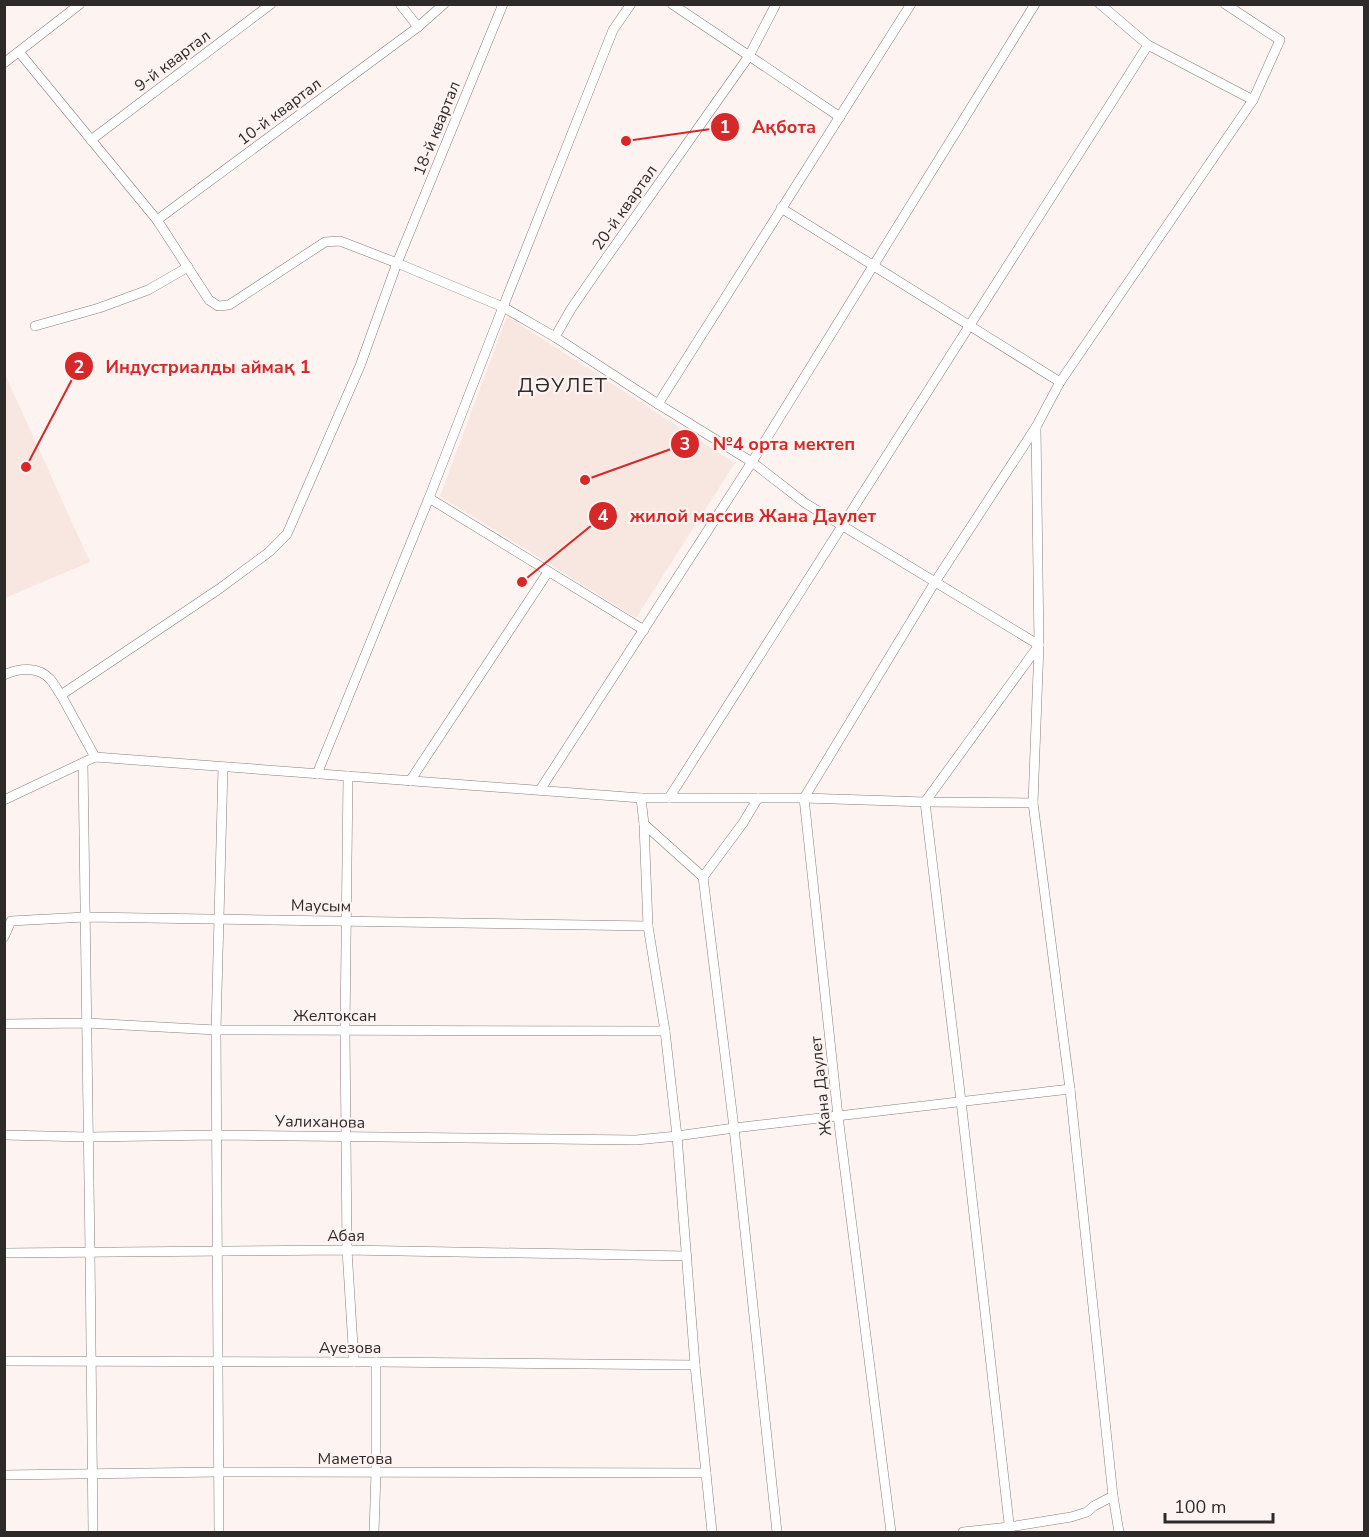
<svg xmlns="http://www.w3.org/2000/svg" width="1369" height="1537" viewBox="0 0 1369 1537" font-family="'Nunito Sans',sans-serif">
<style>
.built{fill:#f8e7e1}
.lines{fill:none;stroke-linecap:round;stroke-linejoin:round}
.minor-casing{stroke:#867e7c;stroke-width:10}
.minor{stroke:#fff;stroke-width:9}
.labels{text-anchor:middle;stroke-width:4.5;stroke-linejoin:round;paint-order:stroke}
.street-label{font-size:16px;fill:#2d2a29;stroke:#fdf4f1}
.quarter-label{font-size:20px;letter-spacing:1.5px;fill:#2d2a29;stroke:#fdf4f1}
.leader{fill:none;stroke:#d62828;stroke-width:2}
.callout-dot{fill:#d62828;stroke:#fdf4f1;stroke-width:2}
.mark-label{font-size:18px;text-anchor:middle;font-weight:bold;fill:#fff}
.callout-label{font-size:18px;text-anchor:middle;font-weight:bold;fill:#d62828;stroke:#fdf4f1;stroke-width:4.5;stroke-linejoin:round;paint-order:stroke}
</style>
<rect width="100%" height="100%" fill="#fdf4f1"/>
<g class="built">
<polygon points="507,316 735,463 636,618 440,496"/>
<polygon points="4,372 90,562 5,598 4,598"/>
</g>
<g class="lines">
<defs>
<g id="minor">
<polyline points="400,4 418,27"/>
<polyline points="631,4 613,30 503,307 429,498 644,630"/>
<polyline points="672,4 840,117"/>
<polyline points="1100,4 1148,45 1253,100"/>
<polyline points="19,52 157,220 209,300 218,306 229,305 325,242 340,241 397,263 503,307 555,337 658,404 752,462 805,503 1039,645 925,802 961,1101 1010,1532"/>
<polyline points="4,63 80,4"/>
<polyline points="91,140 271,4"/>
<polyline points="781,208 1060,382"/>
<polyline points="157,220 418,27 444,4"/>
<polyline points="35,326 99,308 148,290 188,267"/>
<polyline points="555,337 571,309 602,264 749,56 776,4"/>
<polyline points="658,404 911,4"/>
<polyline points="1036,427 935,582 804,798 925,802 1033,803 1070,1089"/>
<path d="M4,675C19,668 38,666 50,679C54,683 57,690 61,695"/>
<polyline points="95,757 61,695 219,589 269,552 287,534 360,366 397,263 503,4"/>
<polyline points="83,763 90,1252 93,1532"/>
<polyline points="317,774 429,498"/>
<polyline points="348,776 345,1030 347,1250 354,1362"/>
<polyline points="410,781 548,572"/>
<polyline points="540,790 752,462 1035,4"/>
<polyline points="641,798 804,798 838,1116 891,1532"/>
<polyline points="669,798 1148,45"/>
<polyline points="4,800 95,757 641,798 644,824 648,926 665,1031 677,1136 636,1140 217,1135 88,1137 4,1135"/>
<polyline points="1033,803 1039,645 1036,427 1060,382 1253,100 1280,40 1225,4"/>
<polyline points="644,824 703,877 734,1128 777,1532"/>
<polyline points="703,877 743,823 758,798"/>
<polyline points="4,937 11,921 85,917 648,926"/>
<polyline points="4,1024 87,1023 216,1030 665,1031"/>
<polyline points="4,1253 347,1250 687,1256"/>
<polyline points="4,1361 376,1362 695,1365"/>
<polyline points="4,1475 219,1472 706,1473"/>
<polyline points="219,1532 216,1030 223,767"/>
<polyline points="374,1532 376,1473 376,1362"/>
<polyline points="712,1532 695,1365 677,1136 734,1128 1070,1089 1113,1496 1119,1532"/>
<polyline points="963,1532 1009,1527 1071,1517 1087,1512 1094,1506 1113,1496"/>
</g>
</defs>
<use href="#minor" class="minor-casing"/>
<use href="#minor" class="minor"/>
</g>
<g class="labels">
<g class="street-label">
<text transform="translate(172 60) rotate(-37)" y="6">9-й квартал</text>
<text transform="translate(279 111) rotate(-37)" y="6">10-й квартал</text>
<text transform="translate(436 128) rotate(-68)" y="6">18-й квартал</text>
<text transform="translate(624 207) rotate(-55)" y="6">20-й квартал</text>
<text transform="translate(321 905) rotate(1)" y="6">Маусым</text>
<text x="335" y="1021">Желтоксан</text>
<text transform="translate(820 1086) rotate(-96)" y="6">Жана Даулет</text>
<text transform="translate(320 1121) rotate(1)" y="6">Уалиханова</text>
<text x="346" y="1241">Абая</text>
<text x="350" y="1353">Ауезова</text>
<text x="355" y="1464">Маметова</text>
</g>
<g class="quarter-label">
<text x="563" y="392">ДӘУЛЕТ</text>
</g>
</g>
<path class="leader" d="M626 141L725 127M26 467L79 366M585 480L685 444M522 582L603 516"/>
<g class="callout-dot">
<circle cx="626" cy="141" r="6"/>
<circle cx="26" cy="467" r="6"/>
<circle cx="585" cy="480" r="6"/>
<circle cx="522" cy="582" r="6"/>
<circle cx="725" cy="127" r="15"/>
<circle cx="79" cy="366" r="15"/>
<circle cx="685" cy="444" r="15"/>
<circle cx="603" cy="516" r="15"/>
</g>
<g class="mark-label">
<text x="725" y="133">1</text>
<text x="79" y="373">2</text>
<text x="685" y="450">3</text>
<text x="603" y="522">4</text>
</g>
<g class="callout-label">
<text x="784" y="133">Ақбота</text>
<text x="208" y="373">Индустриалды аймақ 1</text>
<text x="784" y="450">№4 орта мектеп</text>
<text x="753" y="522">жилой массив Жана Даулет</text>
</g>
<rect width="1369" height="1537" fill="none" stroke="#2d2a29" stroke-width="12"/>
<path d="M1165 1513v9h108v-9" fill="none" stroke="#2d2a29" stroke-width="3"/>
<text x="1174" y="1513" font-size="18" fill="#2d2a29" stroke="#fdf4f1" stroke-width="4.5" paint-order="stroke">100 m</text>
</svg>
